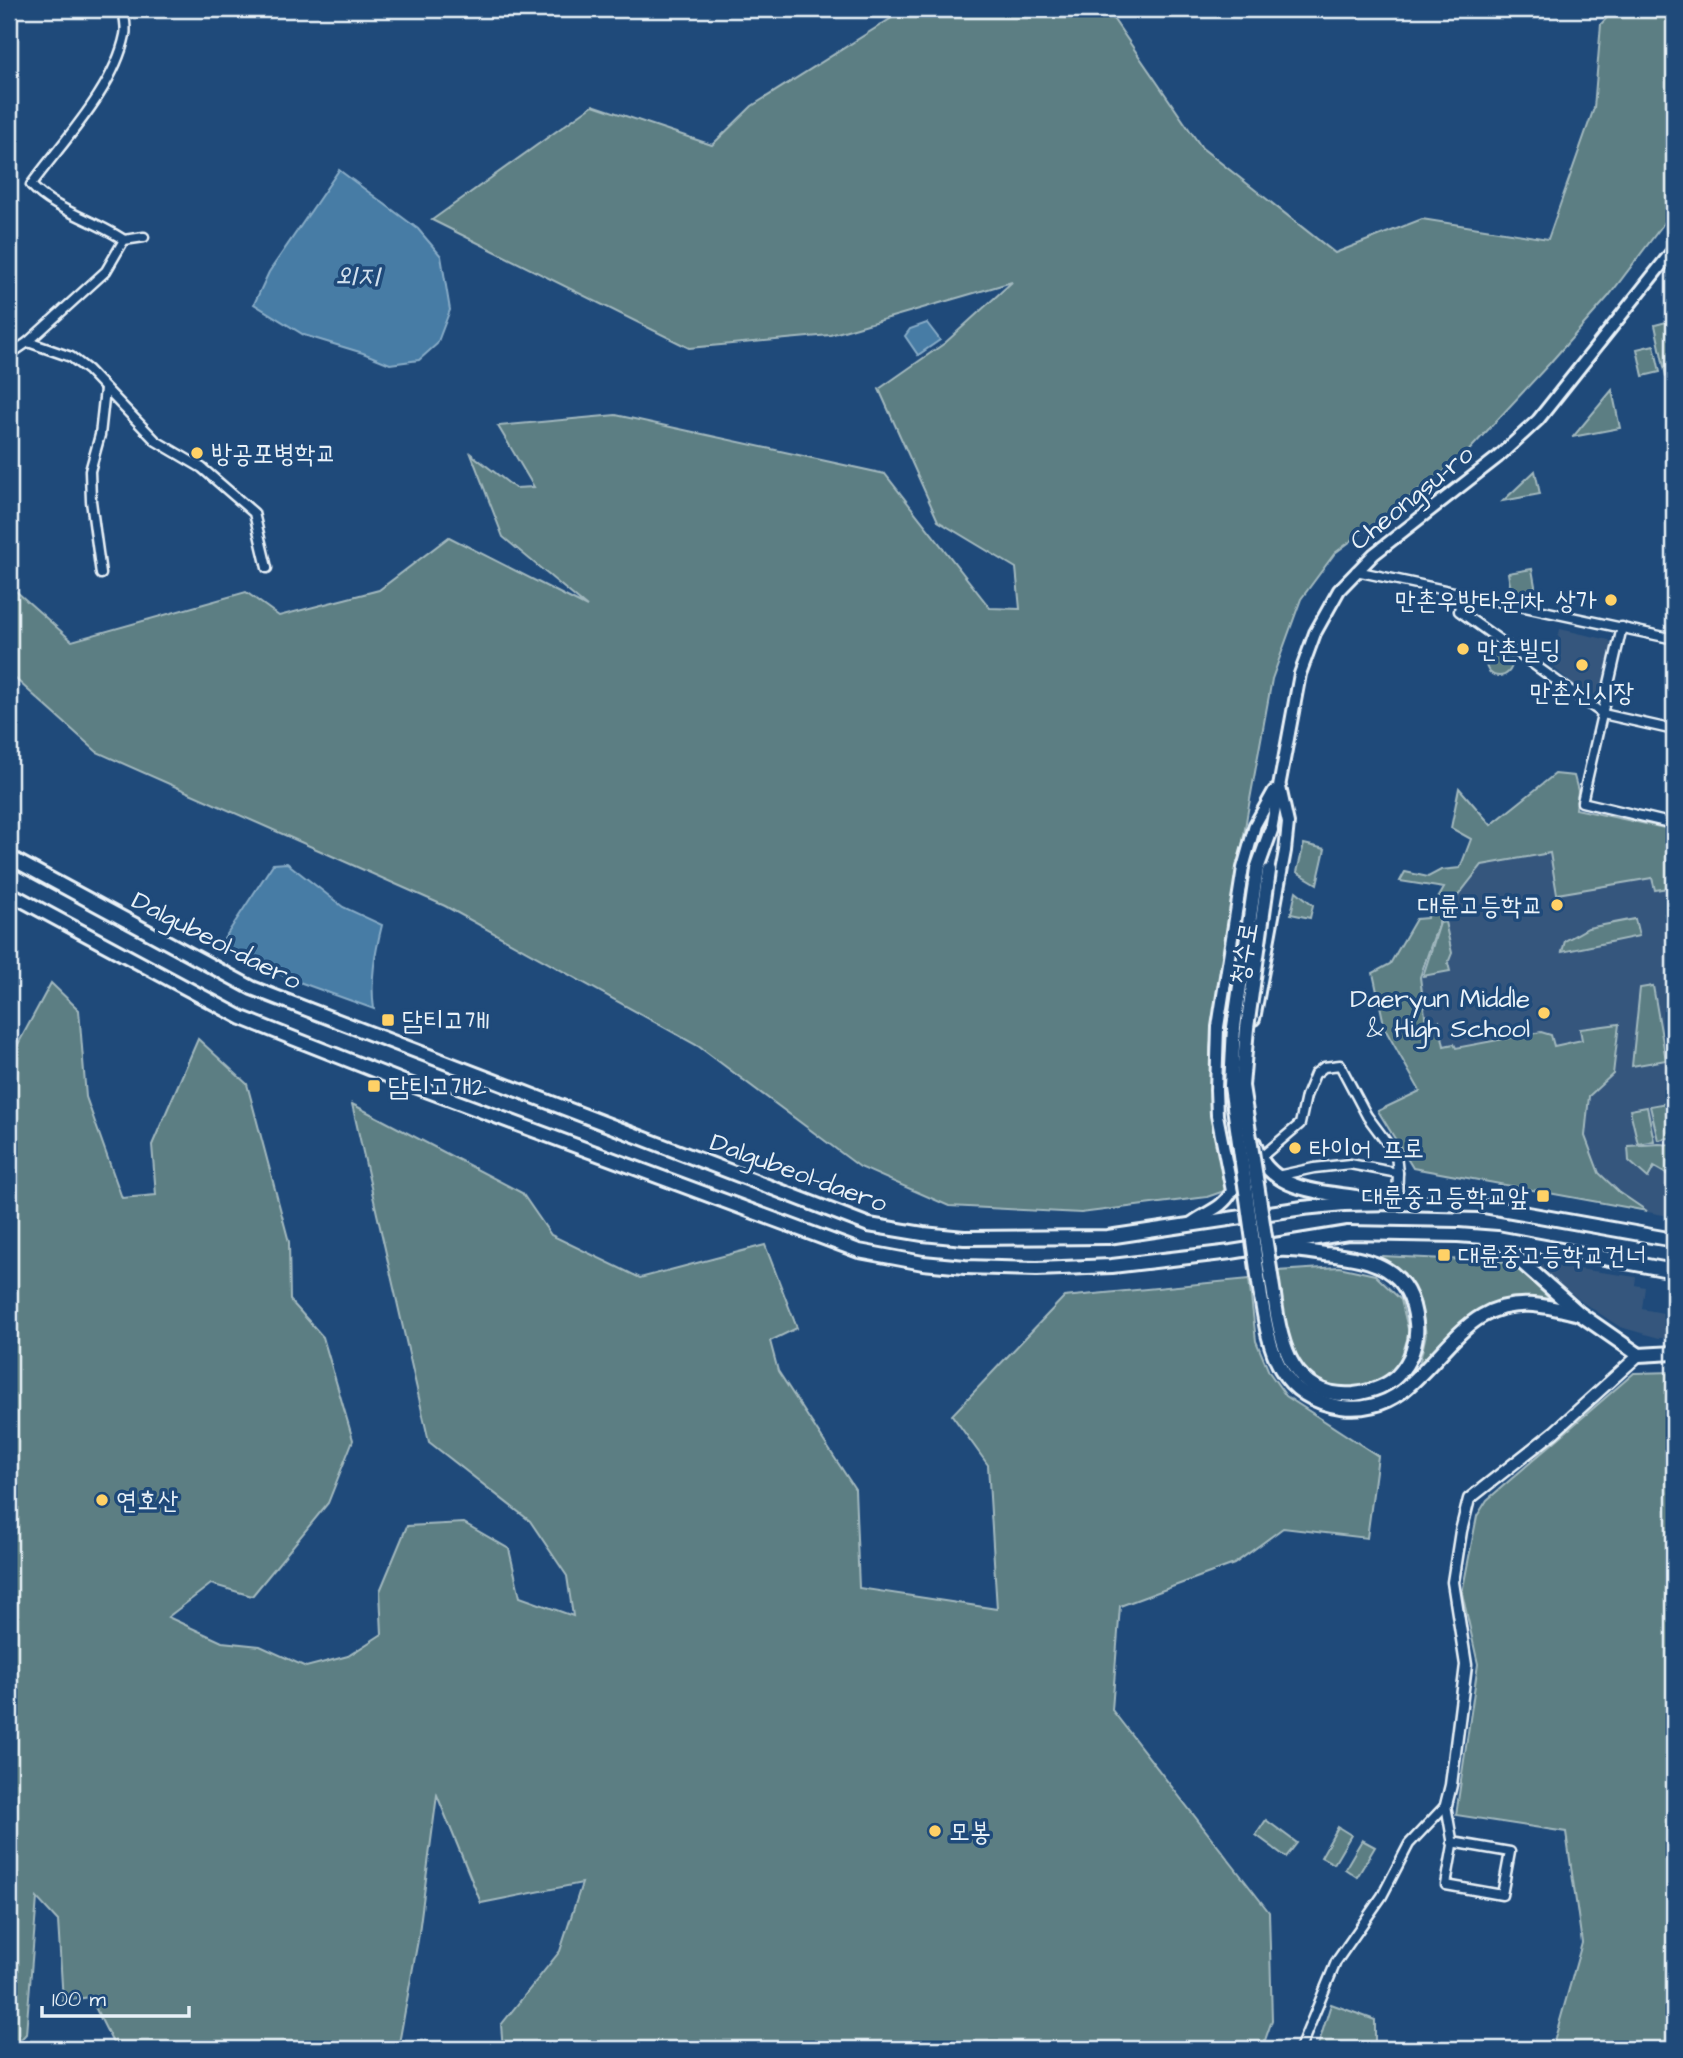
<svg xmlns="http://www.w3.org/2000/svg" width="1683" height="2058" viewBox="0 0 1683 2058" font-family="'Architects Daughter','Poor Story',sans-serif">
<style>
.built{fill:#34567d}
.green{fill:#5b7e83;stroke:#a2b8be;stroke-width:2}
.water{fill:#477ca5;stroke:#87abc6;stroke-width:2}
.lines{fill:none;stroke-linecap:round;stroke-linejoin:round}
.minor-casing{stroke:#e8f1f8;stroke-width:13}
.tertiary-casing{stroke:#e8f1f8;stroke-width:15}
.secondary-casing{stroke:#e8f1f8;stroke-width:16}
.primary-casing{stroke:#e8f1f8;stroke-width:18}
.minor{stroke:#1f4a7a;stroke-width:8}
.tertiary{stroke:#1f4a7a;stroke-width:10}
.secondary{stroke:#1f4a7a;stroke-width:10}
.primary{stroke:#1f4a7a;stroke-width:12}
.primary-bridge-casing{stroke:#e8f1f8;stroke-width:18;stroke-linecap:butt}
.primary-bridge{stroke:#1f4a7a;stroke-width:12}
.poi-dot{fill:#ffd166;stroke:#1f4a7a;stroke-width:2.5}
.labels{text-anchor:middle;stroke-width:7;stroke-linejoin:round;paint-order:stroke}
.poi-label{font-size:26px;fill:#e8f1f8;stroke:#1f4a7a;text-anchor:start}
.street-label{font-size:26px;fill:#e8f1f8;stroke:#1f4a7a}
.water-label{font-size:28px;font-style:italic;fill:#d0dfec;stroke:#1f4a7a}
</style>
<rect width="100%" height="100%" fill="#1f4a7a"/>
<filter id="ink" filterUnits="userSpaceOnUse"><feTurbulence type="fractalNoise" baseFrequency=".0143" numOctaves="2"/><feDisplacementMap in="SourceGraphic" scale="14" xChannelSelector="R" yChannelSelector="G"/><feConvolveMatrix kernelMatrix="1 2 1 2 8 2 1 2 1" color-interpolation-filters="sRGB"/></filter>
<g filter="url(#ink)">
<g class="built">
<polygon points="1560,629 1609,640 1615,647 1603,700 1578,689 1552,666"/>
<polygon points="1575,809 1674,830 1674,1217 1429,1171 1410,976 1431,914 1467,869"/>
<polygon points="1543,1264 1636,1277 1635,1285 1645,1287 1642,1309 1674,1315 1674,1338 1659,1338 1620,1327 1582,1302 1539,1268"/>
</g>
<g class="green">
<polygon points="906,9 1063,9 1112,17 1202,148 1335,253 1422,219 1548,239 1594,108 1601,24 1615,9 1674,9 1674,210 1608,297 1549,364 1461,459 1335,553 1301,599 1272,679 1247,816 1210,1048 1210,1107 1227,1190 1207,1197 1081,1213 949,1206 860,1167 698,1046 445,906 97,752 9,673 9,585 72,641 246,592 279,616 379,590 449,537 587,607 503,537 471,454 515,488 534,487 498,426 616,415 885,474 990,608 1020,609 1016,568 938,521 879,389 945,343 1012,282 830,335 689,348 432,220 593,105 712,145 752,106"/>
<polygon points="1674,320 1674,374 1666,376 1655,325"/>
<polygon points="1654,345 1660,372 1643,376 1637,349"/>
<polygon points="1612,390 1620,428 1572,437 1573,437"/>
<polygon points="1535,471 1540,494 1503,501"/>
<polygon points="1532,569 1535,586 1533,596 1511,591 1508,573"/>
<circle cx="1499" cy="663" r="13"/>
<polygon points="1555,774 1574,776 1578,791 1576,809 1674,830 1674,887 1655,890 1652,878 1557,894 1550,853 1482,865 1440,919 1420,977 1426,1023 1439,1021 1444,1046 1454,1044 1456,1048 1541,1032 1551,1035 1554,1046 1582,1040 1580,1029 1619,1024 1613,1074 1589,1096 1585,1136 1599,1173 1619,1192 1647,1211 1413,1168 1378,1111 1420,1091 1385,1029 1373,973 1390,964 1416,919 1427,918 1444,888 1400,881 1405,872 1428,877 1441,870 1460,868 1471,839 1451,828 1459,788 1491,825"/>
<polygon points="1304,844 1325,849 1317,884 1297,872"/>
<polygon points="1296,891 1313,905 1310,918 1291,914"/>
<polygon points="1674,913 1674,955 1665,914"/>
<polygon points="1635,919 1639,936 1562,952 1565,941 1588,928"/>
<polygon points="1445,922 1452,953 1448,963 1450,971 1423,976 1440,923"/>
<polygon points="51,983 79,1010 86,1097 122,1198 156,1195 152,1145 198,1039 247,1084 289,1242 290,1300 323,1337 353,1440 328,1503 252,1596 211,1584 168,1617 222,1642 260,1646 306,1667 348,1656 382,1634 380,1591 407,1526 464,1523 509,1549 520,1597 573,1616 567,1576 530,1521 429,1442 352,1104 522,1193 551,1235 640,1278 765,1245 797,1328 770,1341 778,1371 855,1489 859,1588 997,1609 988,1465 952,1415 1064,1297 1249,1279 1256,1341 1269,1372 1286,1396 1378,1456 1367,1538 1283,1528 1234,1564 1120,1606 1112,1710 1269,1912 1272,2020 1262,2049 503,2049 501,2025 560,1951 582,1883 481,1903 437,1795 418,1940 398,2049 116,2049 90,1997 63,2001 58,1921 37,1898 26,2034 12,2049 9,2049 9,1051 17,1046"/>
<polygon points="1653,986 1666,1060 1632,1066 1640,988"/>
<polygon points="1667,1103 1674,1137 1658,1140 1650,1106"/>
<polygon points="1647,1107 1654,1141 1638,1144 1630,1110"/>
<polygon points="1659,1144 1674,1145 1674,1194 1669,1186 1673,1178 1654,1167 1648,1178 1629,1161 1628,1146"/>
<path d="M1382,1256L1511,1262L1553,1302C1542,1300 1530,1297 1520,1297C1475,1301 1446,1340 1418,1370L1426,1334L1420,1301L1404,1273L1379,1259Z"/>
<polygon points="1339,1267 1375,1275 1401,1300 1409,1333 1399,1365 1373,1385 1341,1390 1319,1382 1300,1364 1286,1334 1277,1271"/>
<polygon points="1674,1372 1674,1443 1669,1465 1674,1472 1674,2049 1552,2049 1582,1943 1566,1832 1456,1815 1478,1664 1462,1593 1477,1516 1487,1500 1634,1373"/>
<polygon points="1266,1820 1297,1843 1286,1857 1256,1835"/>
<polygon points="1338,1827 1351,1835 1334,1864 1321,1857"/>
<polygon points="1362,1840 1375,1847 1357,1877 1345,1869"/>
<polygon points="1331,2004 1375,2020 1375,2049 1317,2049"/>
</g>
<g class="water">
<polygon points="339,170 418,229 441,256 450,310 437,344 419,360 390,364 363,353 304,335 254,304 269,272"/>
<polygon points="927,323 940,340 918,355 905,336 910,329"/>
<path d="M287,863L343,907L382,925C375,953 370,980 374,1009L288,978L220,945L273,864Z"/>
</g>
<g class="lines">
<defs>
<g id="minor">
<path d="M123,9C124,17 127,27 125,35C114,89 63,141 31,185C55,211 95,220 124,240"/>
<polyline points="28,342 71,357 88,370 156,441 202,468 254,513 267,568"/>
<polyline points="9,355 28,342 106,271 124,240 144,237"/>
<polyline points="1356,571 1674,639"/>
<polyline points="101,574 91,501 90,471 100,435 105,389"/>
<polyline points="1462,593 1459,611 1603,714 1674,730"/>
<polyline points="1622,627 1582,802 1674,824"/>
<polyline points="1260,1158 1300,1124 1306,1096 1315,1074 1324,1067 1340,1065 1367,1116 1396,1155 1398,1173 1397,1203"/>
<polyline points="1277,1176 1314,1168 1350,1164 1398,1173"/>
<polyline points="1446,1805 1453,1845 1446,1885 1502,1895 1510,1852 1452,1842"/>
<polyline points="1300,2049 1336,1962 1382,1896 1409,1844 1446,1805"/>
</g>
<polyline id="tertiary" points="1446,1805 1451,1785 1466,1665 1453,1582 1461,1531 1469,1499 1554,1432 1639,1355"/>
<g id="secondary">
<polyline points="1271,830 1300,674 1315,633 1339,590 1374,554 1498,457 1538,420 1674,249"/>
<polyline points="1254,1019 1285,851 1288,823 1280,787"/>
<path d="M1189,1225C1204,1212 1222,1210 1232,1191L1217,1115L1216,1090L1218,1027L1243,868L1255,825L1274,791"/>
</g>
<g id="primary">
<polyline points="9,857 252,988 869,1225 923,1234 964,1238 1108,1237 1303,1208 1344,1204 1397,1203 1478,1205 1674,1240"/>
<polyline points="1257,869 1271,830"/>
<polyline points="9,893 242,1018 404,1082 859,1251 923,1263 965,1267 1037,1269 1112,1266 1231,1252 1348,1233 1458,1235 1497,1238 1674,1271"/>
<path d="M1254,1143C1267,1190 1316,1191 1356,1197"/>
<polyline points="1497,1238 1518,1259 1580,1314 1639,1355 1674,1353"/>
<path d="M1274,1295C1280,1343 1292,1399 1354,1394C1368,1392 1386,1387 1397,1376C1411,1362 1418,1342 1416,1323C1411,1268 1372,1258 1325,1254C1310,1252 1293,1249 1278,1250"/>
<path d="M1261,1297C1270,1351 1278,1397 1341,1407C1361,1410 1384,1405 1401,1392C1429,1371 1454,1332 1482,1316C1514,1297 1547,1306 1580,1314"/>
</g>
</defs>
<use href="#minor" class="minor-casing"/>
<use href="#tertiary" class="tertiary-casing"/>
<use href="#secondary" class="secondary-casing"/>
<use href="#primary" class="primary-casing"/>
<use href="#minor" class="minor"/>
<use href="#tertiary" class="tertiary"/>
<use href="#secondary" class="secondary"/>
<use href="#primary" class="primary"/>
<defs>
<g id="primary-bridge">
<polyline points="1257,869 1234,1027 1231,1086 1261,1297"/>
<polyline points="1269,871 1247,1028 1242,1086 1274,1295"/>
</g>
</defs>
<use href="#primary-bridge" class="primary-bridge-casing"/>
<use href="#primary-bridge" class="primary-bridge"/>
</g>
</g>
<g class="poi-dot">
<circle cx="197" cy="453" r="7"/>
<circle cx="1611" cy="600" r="7"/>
<circle cx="1463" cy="649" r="7"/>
<circle cx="1582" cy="665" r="7"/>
<circle cx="1557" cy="905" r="7"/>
<circle cx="1544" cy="1013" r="7"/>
<rect x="381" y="1013" width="14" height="14" rx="3.5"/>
<rect x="367" y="1079" width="14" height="14" rx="3.5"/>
<circle cx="1295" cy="1148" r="7"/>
<rect x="1536" y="1189" width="14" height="14" rx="3.5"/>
<rect x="1437" y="1248" width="14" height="14" rx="3.5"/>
<circle cx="102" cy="1500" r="7"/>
<circle cx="935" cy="1831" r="7"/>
</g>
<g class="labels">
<g class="poi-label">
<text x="211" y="462">방공포병학교</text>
<text x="1597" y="609" text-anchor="end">만촌우방타운1차 상가</text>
<text x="1477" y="658">만촌빌딩</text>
<text x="1582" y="701" text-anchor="middle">만촌신시장</text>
<text x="1543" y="914" text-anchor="end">대륜고등학교</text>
<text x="1530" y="1007" text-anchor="end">Daeryun Middle<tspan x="1530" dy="30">&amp; High School</tspan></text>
<text x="402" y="1029">담티고개1</text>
<text x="388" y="1095">담티고개2</text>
<text x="1309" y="1157">타이어 프로</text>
<text x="1529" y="1205" text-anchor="end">대륜중고등학교앞</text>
<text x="1458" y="1264">대륜중고등학교건너</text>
<text x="116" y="1509">연호산</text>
<text x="949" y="1840">모봉</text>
</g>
<g class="street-label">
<text transform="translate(1411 497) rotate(-39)" y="9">Cheongsu-ro</text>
<text transform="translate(217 940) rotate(27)" y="9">Dalgubeol-daero</text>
<text transform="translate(1243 953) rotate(-80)" y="9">청수로</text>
<text transform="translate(799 1172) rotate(20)" y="9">Dalgubeol-daero</text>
</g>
<g class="water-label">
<text x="357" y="285">외지</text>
</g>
</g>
<rect width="1683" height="2058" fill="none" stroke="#1f4a7a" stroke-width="35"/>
<rect x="18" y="18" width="1648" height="2023" fill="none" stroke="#e8f1f8" stroke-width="2.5" filter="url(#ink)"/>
<path d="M42 2006v10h147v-10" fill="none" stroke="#e8f1f8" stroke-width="3.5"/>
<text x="52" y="2006" font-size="21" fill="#e8f1f8" stroke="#1f4a7a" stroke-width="5" paint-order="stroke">100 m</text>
</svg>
